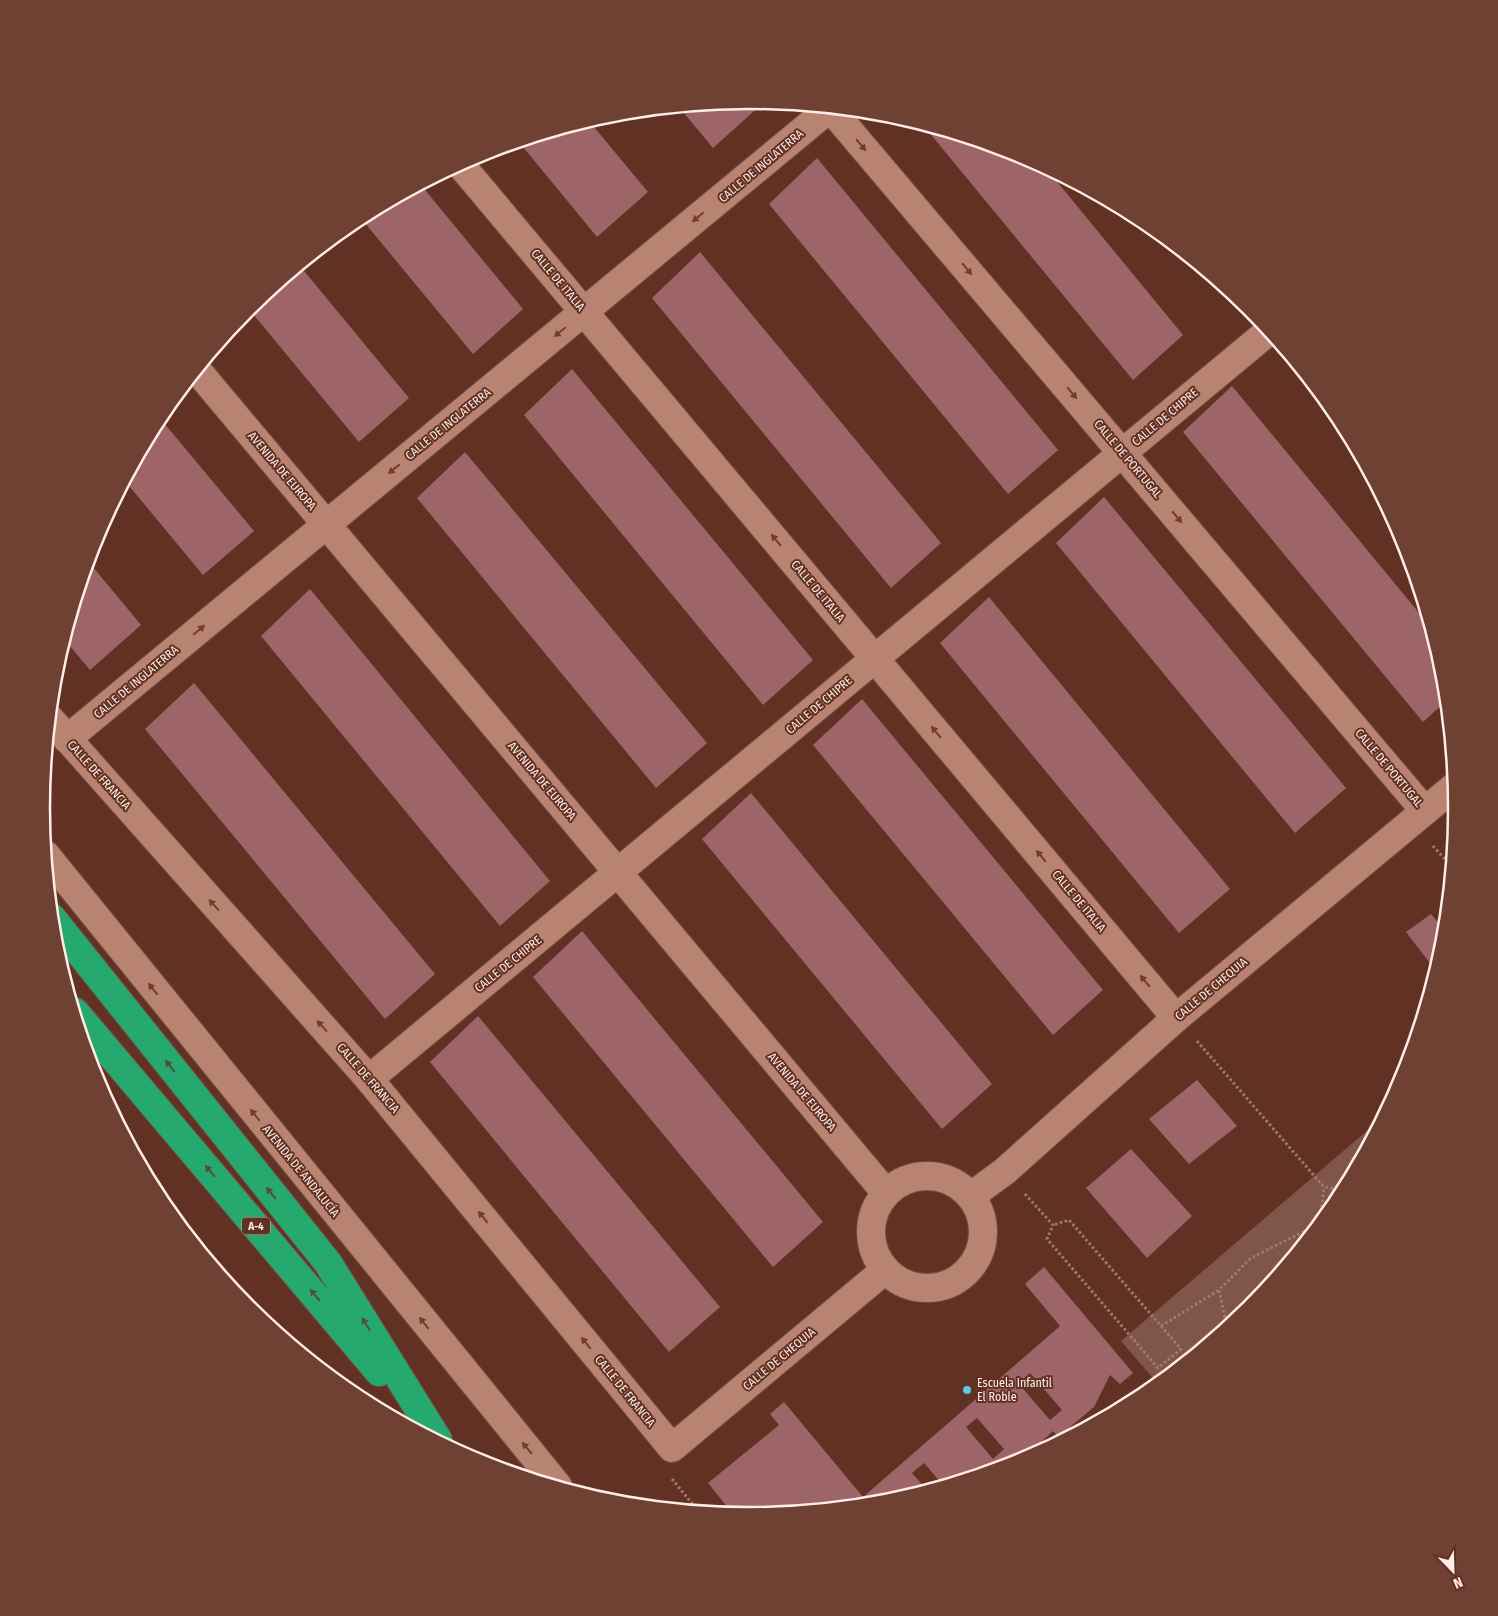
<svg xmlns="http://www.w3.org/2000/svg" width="1498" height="1616" viewBox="0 0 1498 1616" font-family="'Fira Sans Condensed',sans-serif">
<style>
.green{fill:#80564a}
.water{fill:#767dba;stroke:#9f9ec8}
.building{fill:#9d6567;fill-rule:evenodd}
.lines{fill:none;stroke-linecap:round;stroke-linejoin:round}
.pedestrian-casing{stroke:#754f43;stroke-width:30}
.minor-casing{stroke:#754f43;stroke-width:30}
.tertiary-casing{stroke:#754f43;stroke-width:30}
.motorway-casing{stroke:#754f43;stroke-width:30}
.path{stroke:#9e7a6f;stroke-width:3;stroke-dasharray:2.5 2.5;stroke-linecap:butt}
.pedestrian{stroke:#b98372;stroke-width:28}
.minor{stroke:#b98372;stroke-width:28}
.tertiary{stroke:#b98372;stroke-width:28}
.motorway{stroke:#25a96e;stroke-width:28}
.oneway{fill:#6e3e2f}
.oneway2{fill:#525036}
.poi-dot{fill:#5ac8e5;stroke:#613223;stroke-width:2}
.labels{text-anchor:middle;stroke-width:4;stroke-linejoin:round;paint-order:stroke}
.shield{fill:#613223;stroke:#d0b4ac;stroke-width:1}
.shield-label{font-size:11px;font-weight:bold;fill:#ffece7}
.street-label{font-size:12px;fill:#ffece7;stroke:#613223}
.poi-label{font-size:12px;fill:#ffece7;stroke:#613223;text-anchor:start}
.rim{fill:none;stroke:#ffece7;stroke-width:2.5}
</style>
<rect width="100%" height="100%" fill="#613223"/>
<polygon class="green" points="1382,1118 1337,1201 1249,1309 1158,1384 1121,1341"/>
<polygon class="water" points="1374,1133 1358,1163 1359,1148"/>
<g class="building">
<polygon points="749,100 763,103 713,148 679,107"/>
<polygon points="589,121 648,192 597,237 519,142"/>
<polygon points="923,125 1020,154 1045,167 1183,335 1133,380"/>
<polygon points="817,158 1058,450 1008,494 769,204"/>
<polygon points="421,185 523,309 473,354 360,217"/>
<polygon points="700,252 941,543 891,588 652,298"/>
<polygon points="300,266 409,398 359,442 248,308"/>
<polygon points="572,369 813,660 763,705 524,415"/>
<polygon points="1232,386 1429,625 1443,670 1446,701 1423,722 1183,432"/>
<polygon points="159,417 254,531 203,575 125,481"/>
<polygon points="465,452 707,743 656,788 417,498"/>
<polygon points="1104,497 1346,788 1295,833 1056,543"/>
<polygon points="88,561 141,625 90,670 64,639"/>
<polygon points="310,589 550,881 500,926 261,636"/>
<polygon points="989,597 1230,889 1179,933 940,643"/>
<polygon points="194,683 435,974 385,1019 145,729"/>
<polygon points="862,699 1103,990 1053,1035 813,745"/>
<polygon points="751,793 992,1084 942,1129 702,839"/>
<polygon points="1431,914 1445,931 1443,946 1436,971 1406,932"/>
<polygon points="582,931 823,1222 773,1267 533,977"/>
<polygon points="478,1016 720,1307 669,1352 430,1062"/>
<polygon points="1197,1080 1237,1126 1189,1164 1149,1119"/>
<polygon points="1131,1149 1192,1216 1147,1258 1086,1188"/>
<path d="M1044,1267L1133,1373L1120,1384L1110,1375L1094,1407L1058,1437L1053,1431L1020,1462L1013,1464L1009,1459L1000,1465L1002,1467L943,1485L924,1463L912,1473L927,1490L887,1502L749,1516L733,1514L708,1483L779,1425L770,1414L784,1402L863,1497L1060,1326L1025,1284ZM1030,1373L1062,1410L1050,1420L1018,1383ZM977,1418L1004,1449L993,1459L966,1427Z"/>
</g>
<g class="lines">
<defs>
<polyline id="pedestrian" points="369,1079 1269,331"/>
<g id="minor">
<polyline points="830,108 1425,811"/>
<polyline points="460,164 1176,1018"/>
<polyline points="197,370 886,1193"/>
<polyline points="50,719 369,1079 672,1448 885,1270"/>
<polyline points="67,739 830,108"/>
<circle cx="927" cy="1232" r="56"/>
<polyline points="971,1196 1005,1171 1176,1018 1455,786"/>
</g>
<polyline id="tertiary" points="46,855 558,1486"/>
<g id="motorway">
<polyline points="52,918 328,1263 438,1440"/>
<polyline points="75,1012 379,1372"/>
</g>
</defs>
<use href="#pedestrian" class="pedestrian-casing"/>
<use href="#minor" class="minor-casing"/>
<use href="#tertiary" class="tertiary-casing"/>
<use href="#motorway" class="motorway-casing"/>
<g class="path">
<polyline points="1433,846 1451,866"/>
<polyline points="1197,1041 1324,1187 1344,1190"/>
<polyline points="1025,1194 1053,1225 1047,1239 1158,1368 1181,1349 1069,1220 1053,1225"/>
<polyline points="1320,1222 1324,1187"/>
<polyline points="1161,1326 1219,1290"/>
<polyline points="1227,1327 1219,1290 1251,1258 1319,1224"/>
<polyline points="672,1479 698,1511"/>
</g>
<use href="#pedestrian" class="pedestrian"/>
<use href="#minor" class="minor"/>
<use href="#tertiary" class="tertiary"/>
<use href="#motorway" class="motorway"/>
</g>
<defs><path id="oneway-solid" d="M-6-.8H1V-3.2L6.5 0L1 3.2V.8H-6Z" transform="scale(1.25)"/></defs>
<g class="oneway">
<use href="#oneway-solid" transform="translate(861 145) rotate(50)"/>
<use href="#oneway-solid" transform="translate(698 217) rotate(140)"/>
<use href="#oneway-solid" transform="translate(967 269) rotate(50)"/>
<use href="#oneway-solid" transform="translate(560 332) rotate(141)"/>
<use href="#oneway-solid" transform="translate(1072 393) rotate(50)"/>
<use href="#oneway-solid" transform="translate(394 469) rotate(141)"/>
<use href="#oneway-solid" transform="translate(1177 517) rotate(50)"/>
<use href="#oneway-solid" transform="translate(776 540) rotate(-130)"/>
<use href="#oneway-solid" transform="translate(199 630) rotate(-40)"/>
<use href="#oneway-solid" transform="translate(936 732) rotate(-130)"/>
<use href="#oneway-solid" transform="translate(1041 856) rotate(-130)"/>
<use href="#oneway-solid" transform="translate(214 905) rotate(-132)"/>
<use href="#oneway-solid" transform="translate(1145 981) rotate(-130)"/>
<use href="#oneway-solid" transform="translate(153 989) rotate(-129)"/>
<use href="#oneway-solid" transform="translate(322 1026) rotate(-132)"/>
<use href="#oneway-solid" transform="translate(255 1115) rotate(-129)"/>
<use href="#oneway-solid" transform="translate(483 1217) rotate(-129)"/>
<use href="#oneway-solid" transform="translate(424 1323) rotate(-129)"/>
<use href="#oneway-solid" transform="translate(586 1343) rotate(-129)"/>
<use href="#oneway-solid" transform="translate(527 1448) rotate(-130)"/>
</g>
<g class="oneway2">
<use href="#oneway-solid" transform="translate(170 1066) rotate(-129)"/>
<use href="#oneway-solid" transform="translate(210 1171) rotate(-130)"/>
<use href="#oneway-solid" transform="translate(271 1193) rotate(-129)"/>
<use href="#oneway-solid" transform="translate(315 1295) rotate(-130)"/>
<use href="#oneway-solid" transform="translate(366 1324) rotate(-122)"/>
</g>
<circle class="poi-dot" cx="967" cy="1390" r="5"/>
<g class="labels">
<rect class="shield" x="242" y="1217.5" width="28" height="17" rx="4"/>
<g class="shield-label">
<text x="256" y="1230">A-4</text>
</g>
<g class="street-label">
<text transform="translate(761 166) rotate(-40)" y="4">CALLE DE INGLATERRA</text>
<text transform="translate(558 280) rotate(50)" y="4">CALLE DE ITALIA</text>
<text transform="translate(1165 417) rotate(-40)" y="4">CALLE DE CHIPRE</text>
<text transform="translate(448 424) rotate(-39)" y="4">CALLE DE INGLATERRA</text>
<text transform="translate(1128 459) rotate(50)" y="4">CALLE DE PORTUGAL</text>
<text transform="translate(282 471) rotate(50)" y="4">AVENIDA DE EUROPA</text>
<text transform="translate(818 591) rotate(50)" y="4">CALLE DE ITALIA</text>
<text transform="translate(136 682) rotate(-40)" y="4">CALLE DE INGLATERRA</text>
<text transform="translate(819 705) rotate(-40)" y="4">CALLE DE CHIPRE</text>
<text transform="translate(1389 768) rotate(50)" y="4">CALLE DE PORTUGAL</text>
<text transform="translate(99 775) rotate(48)" y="4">CALLE DE FRANCIA</text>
<text transform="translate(542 781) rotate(50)" y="4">AVENIDA DE EUROPA</text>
<text transform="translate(1079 901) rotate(50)" y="4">CALLE DE ITALIA</text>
<text transform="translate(508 964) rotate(-39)" y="4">CALLE DE CHIPRE</text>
<text transform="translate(1211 989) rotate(-40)" y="4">CALLE DE CHEQUIA</text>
<text transform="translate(368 1078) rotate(49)" y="4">CALLE DE FRANCIA</text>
<text transform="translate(802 1092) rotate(50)" y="4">AVENIDA DE EUROPA</text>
<text transform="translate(301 1171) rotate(51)" y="4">AVENIDA DE ANDALUCÍA</text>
<text transform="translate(779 1359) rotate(-40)" y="4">CALLE DE CHEQUIA</text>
<text transform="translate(625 1391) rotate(51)" y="4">CALLE DE FRANCIA</text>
</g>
<g class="poi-label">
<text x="977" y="1387">Escuela Infantil<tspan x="977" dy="14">El Roble</tspan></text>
</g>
</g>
<path d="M0 0H1498V1616H0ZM50 808a699 699 0 1 1 1398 0a699 699 0 1 1-1398 0Z" fill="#6e4133" fill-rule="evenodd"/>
<path class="rim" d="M50 808a699 699 0 1 1 1398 0a699 699 0 1 1-1398 0Z"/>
<g transform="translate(1453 1571) rotate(157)" stroke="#613223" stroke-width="4" paint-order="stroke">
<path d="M0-4L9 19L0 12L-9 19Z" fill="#ffece7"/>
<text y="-8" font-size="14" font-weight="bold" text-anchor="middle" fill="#ffece7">N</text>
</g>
</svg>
